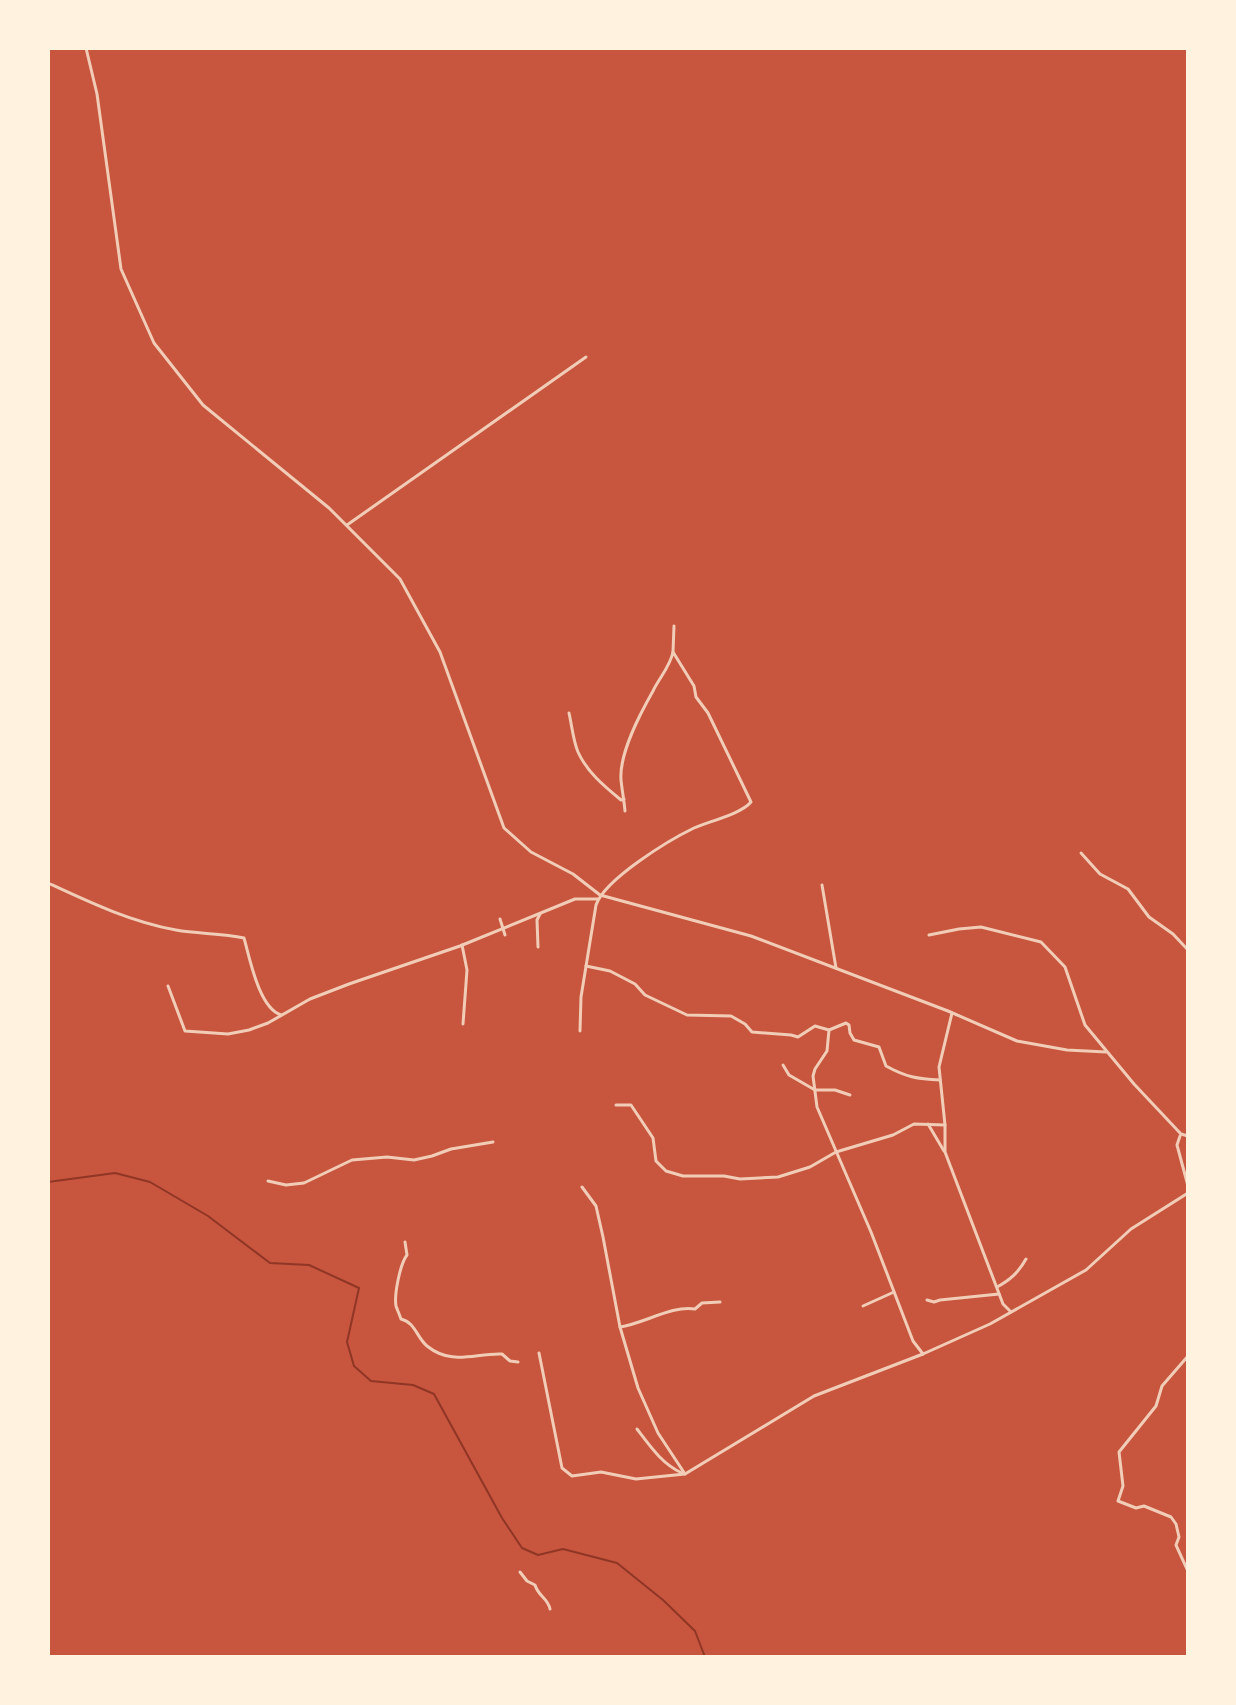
<svg xmlns="http://www.w3.org/2000/svg" width="1236" height="1705" viewBox="0 0 1236 1705" font-family="'DejaVu Sans',sans-serif">
<style>
.lines{fill:none;stroke-linecap:round;stroke-linejoin:round}
.stream{stroke:#8f3625;stroke-width:2}
.minor{stroke:#f1ccb7;stroke-width:3}
</style>
<rect width="100%" height="100%" fill="#c8553d"/>
<g class="lines">
<polyline class="stream" points="48,1182 115,1173 150,1182 208,1216 270,1263 309,1265 359,1288 347,1342 354,1366 371,1381 413,1385 434,1394 502,1518 522,1548 538,1555 563,1549 617,1563 663,1600 695,1631 705,1657"/>
<g class="minor">
<polyline points="86,48 97,94 121,269 154,343 203,405 329,508 400,579 440,652 504,828 531,852 573,874 600,895 751,936 948,1011 1017,1041 1067,1050 1106,1052"/>
<polyline points="347,525 586,357"/>
<polyline points="673,652 674,626"/>
<path d="M569,713C572,726 573,740 578,752C587,772 604,786 621,800L624,799"/>
<polyline points="1081,853 1100,874 1128,889 1149,917 1173,934 1188,950"/>
<path d="M48,883C89,902 131,922 176,930C198,934 221,933 244,938C250,959 259,1008 281,1015"/>
<polyline points="822,885 836,968"/>
<polyline points="500,919 505,935"/>
<polyline points="929,935 959,929 981,927 1041,942 1065,967 1085,1025 1134,1084 1181,1134 1188,1136"/>
<polyline points="462,945 467,970 463,1024"/>
<polyline points="538,947 537,920 540,914"/>
<path d="M586,966L610,971L635,984L645,995L687,1015L731,1016L745,1024L752,1032L791,1035L798,1037L815,1026L829,1030L846,1023L849,1025L850,1033L854,1040L879,1047L886,1066C906,1077 917,1079 940,1080"/>
<polyline points="168,986 185,1031 228,1034 249,1030 268,1023 310,999 349,984 460,946 575,899 598,899"/>
<polyline points="952,1013 939,1067 945,1125 945,1152 1003,1304 1011,1312"/>
<polyline points="829,1030 827,1051 815,1069 813,1076 817,1107 871,1232 913,1341 923,1354"/>
<path d="M580,1031L581,997L596,905C605,879 669,840 694,828C710,821 741,814 751,802L708,713L696,697L694,686L673,652C670,667 659,678 653,691C640,714 619,753 621,780C622,790 624,800 625,811"/>
<polyline points="783,1065 789,1075 815,1090 835,1090 850,1095"/>
<polyline points="616,1105 631,1105 653,1138 656,1161 666,1171 683,1176 724,1176 740,1179 778,1177 810,1167 836,1152 893,1135 914,1124 945,1125"/>
<polyline points="928,1124 944,1151"/>
<polyline points="1180,1136 1177,1145 1188,1186"/>
<polyline points="268,1181 286,1185 304,1183 352,1160 387,1157 414,1160 432,1156 451,1149 493,1142"/>
<polyline points="582,1187 596,1206 603,1237 620,1327 638,1388 658,1433 685,1474"/>
<path d="M405,1242L407,1255C400,1264 394,1295 396,1306C397,1309 400,1316 401,1319C415,1322 417,1338 427,1346C452,1366 474,1353 502,1354L510,1361L518,1362"/>
<path d="M997,1287C1010,1280 1018,1273 1026,1259"/>
<polyline points="927,1300 934,1302 940,1300 999,1294"/>
<polyline points="863,1306 894,1292"/>
<path d="M620,1327C643,1324 672,1305 695,1309L702,1303L720,1302"/>
<polyline points="539,1353 562,1468 572,1476 601,1472 636,1479 685,1474 814,1396 923,1354 990,1324 1086,1270 1131,1229 1188,1193"/>
<path d="M637,1429C650,1446 662,1464 682,1473"/>
<polyline points="1187,1569 1176,1545 1179,1537 1176,1524 1171,1517 1144,1506 1136,1508 1118,1501 1123,1486 1119,1452 1156,1406 1162,1386 1188,1356"/>
<path d="M520,1572L527,1581L535,1585C538,1596 548,1598 550,1609"/>
</g>
</g>
<rect width="1236" height="1705" fill="none" stroke="#fff3e0" stroke-width="100"/>
</svg>
